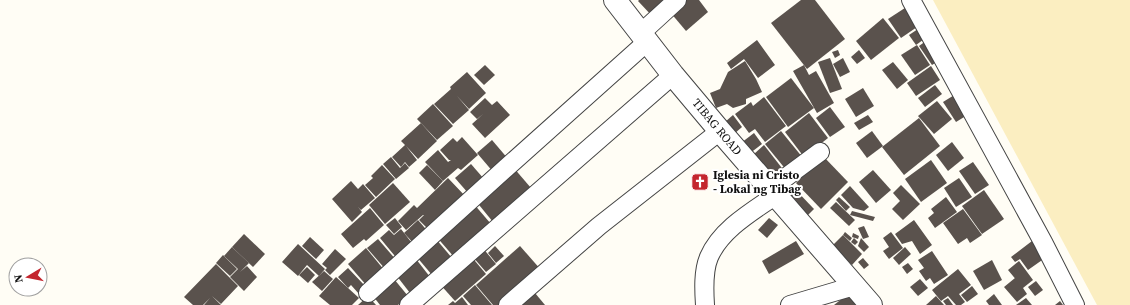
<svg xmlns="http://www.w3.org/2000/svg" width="1130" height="305" viewBox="0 0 1130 305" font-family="'Source Serif 4',serif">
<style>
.sand{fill:#fbeec1}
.building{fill:#5a524d}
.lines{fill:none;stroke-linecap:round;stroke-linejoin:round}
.minor-casing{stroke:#444;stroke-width:20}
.tertiary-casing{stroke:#444;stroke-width:24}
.minor{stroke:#fff;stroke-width:18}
.tertiary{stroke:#fff;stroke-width:22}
.labels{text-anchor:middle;stroke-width:4;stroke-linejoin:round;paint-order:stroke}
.street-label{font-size:12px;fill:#111;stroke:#fff}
.poi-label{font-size:12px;font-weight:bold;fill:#111;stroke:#fff;text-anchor:start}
</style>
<rect width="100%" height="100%" fill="#fffdf5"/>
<polygon class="sand" points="933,0 1130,0 1130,305 1097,305"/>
<g class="building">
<polygon points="639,0 670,0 653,17 638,1"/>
<polygon points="684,0 699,0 708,12 686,31 670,12"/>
<polygon points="801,0 815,0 845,39 807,69 771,23"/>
<polygon points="908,6 920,25 901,38 888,19"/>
<polygon points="883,18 899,38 871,60 856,41"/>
<polygon points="921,27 927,37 916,45 909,35"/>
<polygon points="930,38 943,58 932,65 919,46"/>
<polygon points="757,40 775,65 758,78 744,59 731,69 727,63"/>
<polygon points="917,45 930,65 915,75 901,55"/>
<polygon points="838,50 840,55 835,58 832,52"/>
<polygon points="859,50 865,58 857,64 851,57"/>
<polygon points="830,58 842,89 830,93 818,62"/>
<polygon points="843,58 850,72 840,77 833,64"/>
<polygon points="745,61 756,79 762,92 746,99 746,104 733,108 727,104 716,108 710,93 720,89 728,72"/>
<polygon points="893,62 908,80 897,89 882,70"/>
<polygon points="485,65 495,75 484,85 474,75"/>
<polygon points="804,65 809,75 816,71 834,103 817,113 793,71"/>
<polygon points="931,66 940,80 916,96 907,83"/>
<polygon points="467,72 486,93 469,109 457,96 469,110 453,124 434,104 451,89 450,87"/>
<polygon points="791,78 814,108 788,127 766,97"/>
<polygon points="935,85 942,94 925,107 918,98"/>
<polygon points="863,88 874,106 856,117 845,99"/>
<polygon points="956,94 969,114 956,122 943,102"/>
<polygon points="764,97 786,126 765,142 755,129 749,133 735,114 751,102 753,106"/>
<polygon points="485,98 492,105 497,101 510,115 485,138 472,124 483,114 477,119 470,112"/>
<polygon points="937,101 952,119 934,134 918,116"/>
<polygon points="433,104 453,126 437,140 417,119"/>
<polygon points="830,107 845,127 830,137 816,118"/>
<polygon points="809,113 828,138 804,157 785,132"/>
<polygon points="733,115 742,127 734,134 725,122"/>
<polygon points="868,115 873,122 859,130 854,123"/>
<polygon points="919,118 940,146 904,175 882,147"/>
<polygon points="421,123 437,141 418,159 406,146 417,160 409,167 405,162 401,167 392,157 405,145 401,141"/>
<polygon points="781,131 803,158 787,171 765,144"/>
<polygon points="872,131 883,146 867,158 856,143"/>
<polygon points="754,133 762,144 749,154 741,143"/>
<polygon points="462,137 478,155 461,170 458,168 443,181 425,162 438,150 448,162 451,160 449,160 440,150 453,138 457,142"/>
<polygon points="492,140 509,160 494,173 477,153"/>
<polygon points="952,142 964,158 948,171 936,155"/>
<polygon points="764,145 785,172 775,180 754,154"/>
<polygon points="823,156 848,182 821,209 796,183"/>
<polygon points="391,157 400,168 405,163 409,168 396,179 383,164"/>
<polygon points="931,160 947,183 921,202 905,179"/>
<polygon points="973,162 989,185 975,194 959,171"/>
<polygon points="471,164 484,179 468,193 455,178"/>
<polygon points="382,165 395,179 376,197 365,185 373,178 371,176"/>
<polygon points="427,165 443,181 435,190 419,173"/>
<polygon points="513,167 531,188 493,222 475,200"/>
<polygon points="873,170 891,190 876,203 859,182"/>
<polygon points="448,178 466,197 430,231 419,220 424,215 423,215 406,230 398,221 414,205 417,208"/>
<polygon points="959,178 972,197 956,207 944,188"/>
<polygon points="351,181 358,189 363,184 375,198 361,210 358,207 362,212 352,222 332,199"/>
<polygon points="393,183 410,202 385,224 369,205"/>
<polygon points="901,185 920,204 903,220 892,209 900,201 893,193"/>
<polygon points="850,186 869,207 864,211 853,208 841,195"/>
<polygon points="793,187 814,209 807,216 786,194"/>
<polygon points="984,190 1004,219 982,234 962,206"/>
<polygon points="839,197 850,207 846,211 836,200"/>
<polygon points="946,197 957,212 935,228 928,218 934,213 931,209"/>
<polygon points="836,202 855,220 849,226 830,208"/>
<polygon points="473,203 491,224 454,257 435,235"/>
<polygon points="370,208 384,225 366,241 364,239 353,248 341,234"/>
<polygon points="963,209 982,235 970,243 967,238 958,244 943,223"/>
<polygon points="852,211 875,217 873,221 850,215"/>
<polygon points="395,218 402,227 394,234 386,225"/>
<polygon points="769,218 778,225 767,238 758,230"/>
<polygon points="418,220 430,234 416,246 404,233"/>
<polygon points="914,220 932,245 920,254 912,241 902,244 895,234"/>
<polygon points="864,226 869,237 863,239 858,228"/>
<polygon points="401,229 415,247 399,261 380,238 389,230 394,235"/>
<polygon points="845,232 852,238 850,241 843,235"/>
<polygon points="891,232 903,248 889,259 883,251 889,247 883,238"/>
<polygon points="853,233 859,236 858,239 852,237"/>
<polygon points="244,234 265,254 253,267 232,247"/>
<polygon points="843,235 862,254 852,265 832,246"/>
<polygon points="310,237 324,250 316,259 302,246"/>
<polygon points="854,238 858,242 855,245 851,242"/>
<polygon points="861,238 869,247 864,252 858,246"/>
<polygon points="378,239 397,261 386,270 367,248"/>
<polygon points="436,239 452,258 432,275 416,256"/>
<polygon points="796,241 804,254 769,274 762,261"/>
<polygon points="1032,241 1045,258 1028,270 1020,259 1015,262 1011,257"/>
<polygon points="298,244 325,269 319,276 307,265 298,276 282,262"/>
<polygon points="495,246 504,256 496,263 488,253"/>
<polygon points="520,246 542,271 503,305 493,305 476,285"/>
<polygon points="232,247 249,263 240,272 247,266 257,277 244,291 230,277 238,269 224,256"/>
<polygon points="482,247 496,264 486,272 472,256"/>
<polygon points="905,247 911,254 899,265 893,258"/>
<polygon points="366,248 385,271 367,286 348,264"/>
<polygon points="335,249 346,259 330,275 325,270 327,268 322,264"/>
<polygon points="932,251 948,275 934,284 930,278 926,281 919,271 924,268 918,260"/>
<polygon points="223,255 237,269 230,276 216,263"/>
<polygon points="470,255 486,274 455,301 438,282"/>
<polygon points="863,258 869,265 864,269 858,262"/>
<polygon points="416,259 430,277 410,293 396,275"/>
<polygon points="992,260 1002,280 984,290 973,271"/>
<polygon points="1019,261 1033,280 1023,288 1027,294 1017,302 1004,287 1015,278 1018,282 1008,270"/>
<polygon points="908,263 913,269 907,274 902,267"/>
<polygon points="216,264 238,286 221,304 212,296 221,305 204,305 210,298 203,305 193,305 184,297"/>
<polygon points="307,267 315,275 308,283 299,275"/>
<polygon points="348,268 366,287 359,294 351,285 348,288 338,277"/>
<polygon points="958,269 971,285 959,294 965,302 961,305 956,305 948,296 941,301 932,290"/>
<polygon points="324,271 333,279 322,291 312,282"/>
<polygon points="336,277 359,298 352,305 330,305 319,296"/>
<polygon points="394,279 408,296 398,305 380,305 373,296"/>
<polygon points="920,279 928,288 918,296 910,287"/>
<polygon points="1036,281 1043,290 1035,296 1028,287"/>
<polygon points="475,285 492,305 471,305 463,296"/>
<polygon points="972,286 978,294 967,302 961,295"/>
<polygon points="530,287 545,305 509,305"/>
<polygon points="848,294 856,305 834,305"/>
<polygon points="994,294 1002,305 989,305 986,301"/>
<polygon points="368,296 376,305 358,305"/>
<polygon points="936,296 944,305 926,305"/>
<polygon points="462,297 468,305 448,305 453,301 455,303"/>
<polygon points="948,298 953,305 946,305 943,301"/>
<polygon points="1026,298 1032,305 1016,305"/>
<polygon points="1060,301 1063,305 1055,305"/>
</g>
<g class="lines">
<defs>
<g id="minor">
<polyline points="911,0 1043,242 1075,305"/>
<polyline points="641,33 677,0"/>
<polyline points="770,189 820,152"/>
<polyline points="368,293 506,168 648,41"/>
<polyline points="409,305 673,75"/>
<polyline points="508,305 599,226 720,131"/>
<path d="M705,305C704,290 703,271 709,257C721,229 753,211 776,195"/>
<polyline points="790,305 854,286"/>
</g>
<polyline id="tertiary" points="615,0 673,75 720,131 871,305"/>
</defs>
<use href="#minor" class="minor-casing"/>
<use href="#tertiary" class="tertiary-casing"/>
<use href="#minor" class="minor"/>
<use href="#tertiary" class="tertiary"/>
</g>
<defs>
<symbol id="church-square" viewBox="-11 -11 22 22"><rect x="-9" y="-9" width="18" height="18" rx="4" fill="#c4262e" stroke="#fff"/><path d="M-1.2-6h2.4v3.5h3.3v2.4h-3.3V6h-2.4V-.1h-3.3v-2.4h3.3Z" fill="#fff"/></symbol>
</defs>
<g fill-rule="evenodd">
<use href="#church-square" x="690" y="172" width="20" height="20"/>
</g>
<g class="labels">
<g class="street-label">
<text transform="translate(717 127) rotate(50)" y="4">TIBAG ROAD</text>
</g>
<g class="poi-label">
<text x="713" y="179">Iglesia ni Cristo<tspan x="713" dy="14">- Lokal ng Tibag</tspan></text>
</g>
</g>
<g transform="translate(28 277) rotate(260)"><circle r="19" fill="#ffffff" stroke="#a0a0a0"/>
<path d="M0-3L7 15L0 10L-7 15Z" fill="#c4262e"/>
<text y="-6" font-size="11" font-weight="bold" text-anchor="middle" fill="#111111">N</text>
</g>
</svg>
